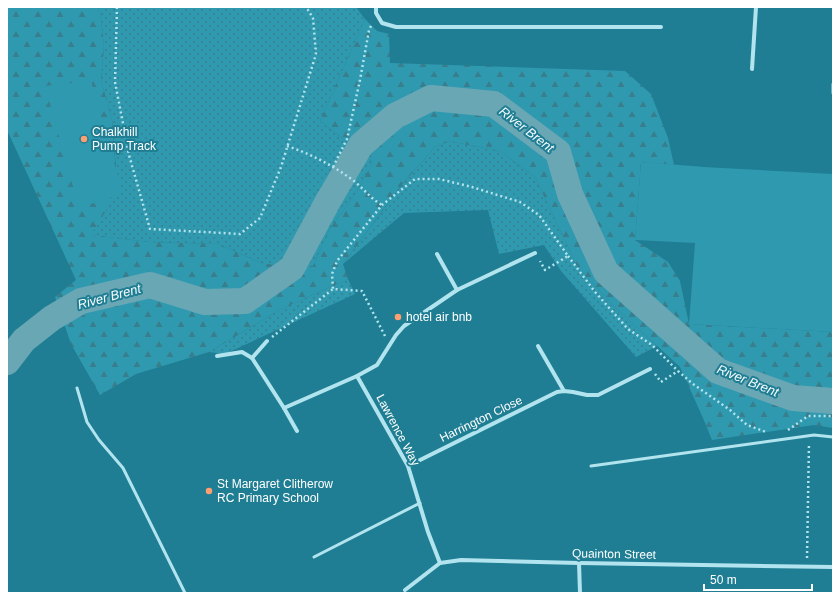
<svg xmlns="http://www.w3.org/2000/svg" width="840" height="600" viewBox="0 0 840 600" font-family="Arial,sans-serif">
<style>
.green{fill:url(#green-dots)}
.forest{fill:url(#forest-firs)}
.pitch{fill:#2f99af}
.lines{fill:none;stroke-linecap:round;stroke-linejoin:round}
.river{stroke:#6aa7b5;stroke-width:26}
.path{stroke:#b1e4ee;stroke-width:2.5;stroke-dasharray:2 3;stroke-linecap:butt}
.lane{stroke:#b1e4ee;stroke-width:3}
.street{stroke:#b1e4ee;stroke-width:4}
.poi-dot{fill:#fc9f71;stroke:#1f7e93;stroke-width:1.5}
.labels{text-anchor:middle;stroke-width:4;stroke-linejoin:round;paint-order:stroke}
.poi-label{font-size:12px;fill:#fff;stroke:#1f7e93;text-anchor:start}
.street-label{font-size:12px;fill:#fff;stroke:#1f7e93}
.water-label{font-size:13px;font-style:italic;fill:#f5fcfe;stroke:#1f7e93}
</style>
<defs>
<pattern id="green-dots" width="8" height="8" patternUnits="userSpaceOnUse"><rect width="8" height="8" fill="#2f99af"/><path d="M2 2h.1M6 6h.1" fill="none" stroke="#397e8c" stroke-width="1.8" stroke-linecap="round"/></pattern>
<pattern id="forest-firs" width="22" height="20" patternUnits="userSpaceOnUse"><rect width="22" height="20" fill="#2f99af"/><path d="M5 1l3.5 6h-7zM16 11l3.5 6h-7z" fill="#397e8c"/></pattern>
</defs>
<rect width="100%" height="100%" fill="#1f7e93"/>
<g class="green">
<polygon points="98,7 356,7 365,19 320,121 373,162 357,191 329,230 313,266 264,264 218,244 149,242 90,235 117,181 112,120 101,80 104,45 100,13"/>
<polygon points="449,141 500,151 535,177 578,268 618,310 657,346 636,357 561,271 544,245 499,254 488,210 404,213 343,264 404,182 435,147"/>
<polygon points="348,279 355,294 225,354 209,352 281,309"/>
</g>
<polygon class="forest" points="7,7 98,7 100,13 104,45 101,80 112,120 116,174 107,209 91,235 149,242 218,244 264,264 313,266 329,230 357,191 373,162 320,121 365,19 377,31 389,34 390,63 625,71 651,94 668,138 674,165 641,162 635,240 668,262 680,281 689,324 833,332 833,428 814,425 712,440 703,418 680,367 618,310 578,268 535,177 500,151 449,141 435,147 402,184 343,264 348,279 281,309 209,352 136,374 100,395 71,344 55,297 76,280 7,130"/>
<g class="pitch">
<polygon points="91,81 123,193 79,208 45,86"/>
<polygon points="641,162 704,167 833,174 833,332 689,324 695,243 635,240"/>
</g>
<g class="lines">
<polyline class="river" points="7,362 24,340 52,318 81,301 150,285 205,302 245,301 292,268 328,201 361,145 395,116 431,98 494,104 558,152 570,194 606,272 718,371 793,398 833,401"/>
<g class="path">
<polyline points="117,7 115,82 129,155 150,229 240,234 260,218 281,167 316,54 313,18 306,7"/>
<path d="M287,146C311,154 334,166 354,181C364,189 371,199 382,205"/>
<polyline points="333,167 347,139 360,80 369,30 372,24"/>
<polyline points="568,256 595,292 628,329 652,345 678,371 693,384 730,410 747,425 766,432"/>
<polyline points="385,336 362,291 333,289 332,274 337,261 382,205 415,179 439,179 472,187 520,202 539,215 568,256 545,270 540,261"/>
<polyline points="272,337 333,289"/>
<polyline points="655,374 661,382 678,371"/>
<polyline points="788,430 808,416 833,416"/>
<polyline points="807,558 809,443"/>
</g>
<g class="lane">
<polyline points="833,93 833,84"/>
<polyline points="77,388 87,422 99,440 123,468 185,593"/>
<polyline points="591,466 814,435 833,437"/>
<polyline points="314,557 420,503"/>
</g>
<g class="street">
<polyline points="376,7 376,13 382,23 396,27 661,27"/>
<polyline points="752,69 756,7"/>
<polyline points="437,254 457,290"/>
<polyline points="267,341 252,358 284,408 297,431"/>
<polyline points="538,346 564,391"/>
<polyline points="217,356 242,352 252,358"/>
<polyline points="357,376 408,466 428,532 440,563"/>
<polyline points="284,408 357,376 377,365 396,335 404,326 457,290 535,253"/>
<polyline points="408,466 557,392 564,391 573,392 587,395 598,395 650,369"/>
<polyline points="579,563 580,593"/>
<polyline points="405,590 440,563 461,560 579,563 833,567"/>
</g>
</g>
<g class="poi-dot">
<circle cx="84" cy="139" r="4"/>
<circle cx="398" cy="317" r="4"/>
<circle cx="209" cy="491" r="4"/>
</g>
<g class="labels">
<g class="poi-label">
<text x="92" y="136">Chalkhill<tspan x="92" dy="14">Pump Track</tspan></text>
<text x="406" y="321">hotel air bnb</text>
<text x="217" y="488">St Margaret Clitherow<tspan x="217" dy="14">RC Primary School</tspan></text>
</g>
<g class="street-label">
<text transform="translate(481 419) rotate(-26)" y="4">Harrington Close</text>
<text transform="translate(398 430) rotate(62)" y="4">Lawrence Way</text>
<text transform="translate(614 554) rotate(1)" y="4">Quainton Street</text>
</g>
<g class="water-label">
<text transform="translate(527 129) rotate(38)" y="5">River Brent</text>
<text transform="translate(109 296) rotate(-15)" y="5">River Brent</text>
<text transform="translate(748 380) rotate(22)" y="5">River Brent</text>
</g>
</g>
<rect width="840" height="600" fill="none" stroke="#ffffff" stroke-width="16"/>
<path d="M704 584v6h108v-6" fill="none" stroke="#ffffff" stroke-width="2"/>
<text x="710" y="584" font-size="12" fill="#ffffff" stroke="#1f7e93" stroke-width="3" paint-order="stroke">50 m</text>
</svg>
